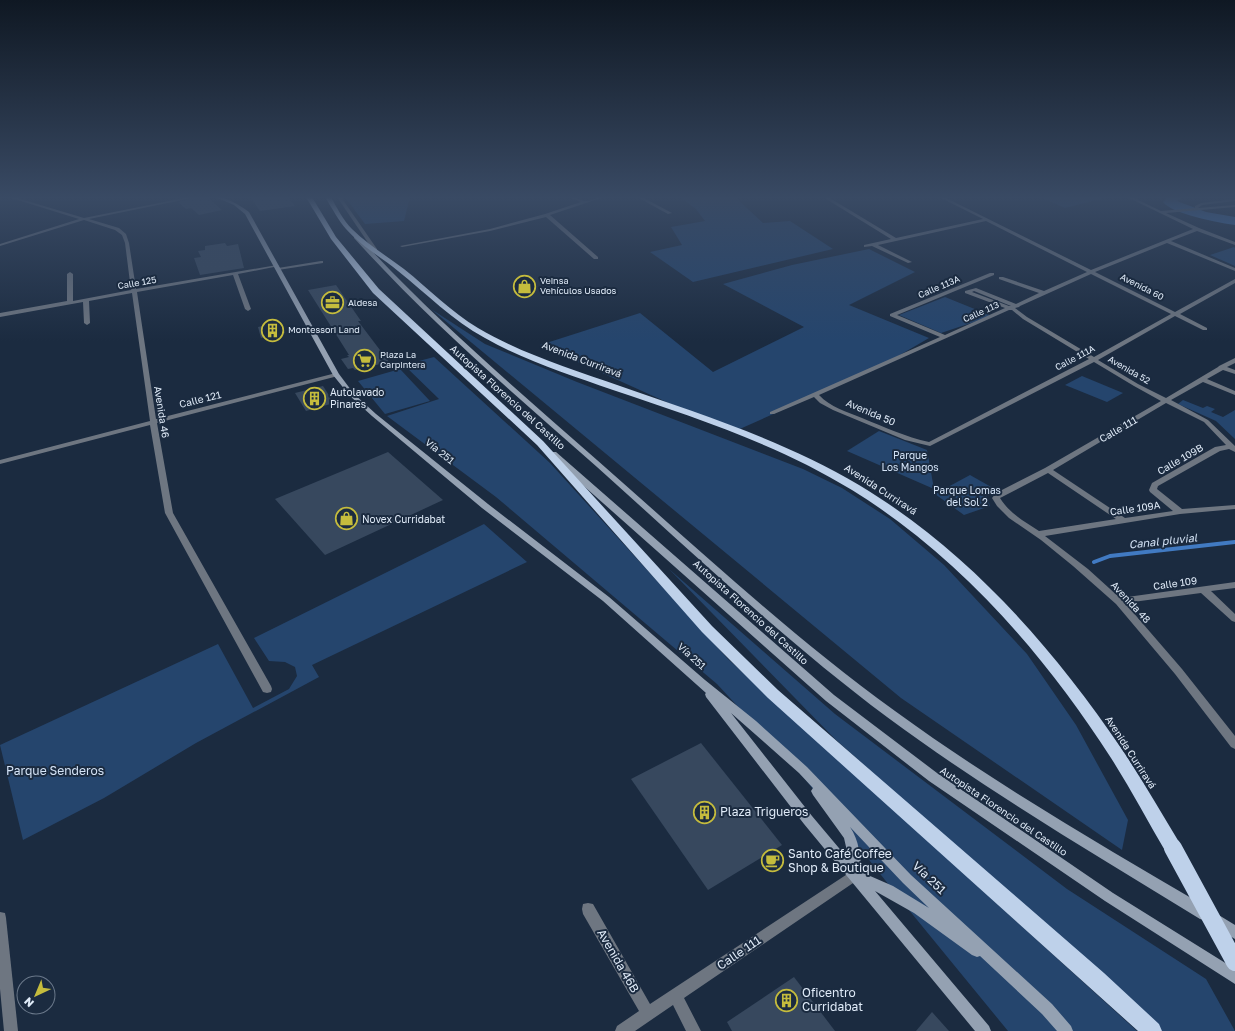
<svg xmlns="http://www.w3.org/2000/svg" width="1235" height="1031" viewBox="0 0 1235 1031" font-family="'Golos Text',sans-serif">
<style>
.green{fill:#25456d}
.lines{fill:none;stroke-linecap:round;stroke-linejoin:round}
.stream{stroke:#417ac2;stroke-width:4}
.river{fill:#417ac2;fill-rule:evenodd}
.building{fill:#37485e}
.minor{fill:#6e7681;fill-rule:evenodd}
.tertiary{fill:#6e7681;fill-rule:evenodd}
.secondary{fill:#94a1b2;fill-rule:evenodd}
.trunk{fill:#bed1ea;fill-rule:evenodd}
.trunk-bridge{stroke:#bed1ea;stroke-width:18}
.labels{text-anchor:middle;stroke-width:4;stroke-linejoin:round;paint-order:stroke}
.far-poi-label{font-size:9px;fill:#e0ebf8;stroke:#1b2b40;text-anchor:start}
.far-street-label{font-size:9px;fill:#e0ebf8;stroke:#1b2b40}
.street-label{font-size:10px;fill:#e0ebf8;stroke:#1b2b40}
.poi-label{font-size:10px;fill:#e0ebf8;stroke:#1b2b40;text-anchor:start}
.park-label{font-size:10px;fill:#d5e4f7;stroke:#1b2b40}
.water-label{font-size:11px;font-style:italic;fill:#d2e1f4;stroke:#1b2b40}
.near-park-label{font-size:12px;fill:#d5e4f7;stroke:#1b2b40}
.near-poi-label{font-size:12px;fill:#e0ebf8;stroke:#1b2b40;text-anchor:start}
.near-street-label{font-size:12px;fill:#e0ebf8;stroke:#1b2b40}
</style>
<rect width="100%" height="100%" fill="#1b2b40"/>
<g class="green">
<polygon points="345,197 410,197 404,221 365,224"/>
<polygon points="680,197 735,197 763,223 790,221 833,249 693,282 650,252 682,245 671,227 705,221 696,209"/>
<polygon points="1040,197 1108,197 1065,208"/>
<polygon points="1235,248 1235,266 1210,255 1234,247"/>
<polygon points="869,249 915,272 849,305 929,338 881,366 733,432 540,345 640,313 713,372 804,327 723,284 792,265"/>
<polygon points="945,297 992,316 941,333 899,315"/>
<polygon points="431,309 485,344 577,382 803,469 842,488 890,519 944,565 1027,654 1076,725 1128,820 1122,850 901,698"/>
<polygon points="434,357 550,463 728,659 1137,1031 1008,1031 904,904 805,779 717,684 496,497 387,416 439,399 404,365"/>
<polygon points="400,369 430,401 385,414 358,381"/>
<polygon points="1082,376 1123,393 1107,402 1065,385"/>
<polygon points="1183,400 1203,408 1207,406 1215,409 1211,412 1223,417 1235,410 1235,439 1216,421 1178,404"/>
<polygon points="879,431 927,450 934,489 847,451"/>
<polygon points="970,475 993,488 986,494 990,506 964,515 935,494"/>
<polygon points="484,524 527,562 312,665 319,677 196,743 104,798 23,840 0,745 218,644 253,708 289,689 297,676 295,667 285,662 269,661 254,638"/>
<polygon points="669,569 835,714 1067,889 1206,979 1235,1031 1162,1031 835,739"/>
</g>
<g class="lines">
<polyline class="stream" points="1094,562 1110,556 1235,542"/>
<path class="river" d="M1168,197H1182L1177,201L1206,212L1235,217V225C1220,223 1172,214 1163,202Z"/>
</g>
<g class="building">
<polygon points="198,197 207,197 222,210 199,215 191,208 186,209 178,202"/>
<polygon points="250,197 288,197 295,206 260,211"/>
<polygon points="225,243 227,246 238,244 244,268 200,275 194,258 201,257 198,251 205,250 205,246"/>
<polygon points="336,285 361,321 358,321 389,362 355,370 353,368 348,369 341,359 349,357 347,355 349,355 308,290"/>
<polygon points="281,322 285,333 261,338 258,327"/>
<polygon points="323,386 334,403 306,411 295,393"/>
<polygon points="388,452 443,500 325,555 275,499"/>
<polygon points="701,743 782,845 708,890 631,779"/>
<polygon points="794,977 835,1031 732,1031 727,1022"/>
<polygon points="932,1012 949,1031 916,1031"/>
</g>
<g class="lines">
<g class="minor">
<polygon points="8,197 14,197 84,218 189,197 197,197 89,219 119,228 126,234 129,243 136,289 277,265 279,266 238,274 251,309 248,311 245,309 233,275 137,292 156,419 336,373 339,375 338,376 157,423 173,513 271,686 272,689 271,692 267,693 263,692 165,513 150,425 0,464 0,460 150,421 132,293 89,301 90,323 87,325 84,323 83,302 0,317 0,313 67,301 67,274 70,272 73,274 73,301 131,290 125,243 122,235 115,230 84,220 0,246 0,244 79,219"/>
<path d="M569,197C575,197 579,200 585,201C591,201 598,197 604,197L550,215L598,257V259H594L546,217L490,231L402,247L400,246L490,229L545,214L581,202Z"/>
<polygon points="637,197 642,197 672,213 668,214"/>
<path d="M823,197H828L896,238L983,219L939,197H944L1091,270L1193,229L1127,197H1132L1161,211L1195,208V206L1201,203L1235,199V201L1202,205L1198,208L1235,205V207L1166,213L1199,228L1235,242V245L1197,231L1171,241L1235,268V271L1167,243L1095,272L1175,312L1235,279V283L1180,314L1207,328V330H1203L1175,316L1098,360L1138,384L1166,398L1218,367L1219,366L1235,358V363L1227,367L1235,370V374L1223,370L1207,379L1235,391V395L1203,382L1171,400L1208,420L1235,446V452L1229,449L1220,451L1158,486L1157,489L1182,509L1235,505V509L1180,514L1045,536L1088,569L1120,598L1235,582V588L1211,591L1235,614V622L1232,621L1201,593L1125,603L1182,669L1235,736V749L1231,747L1175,674L1116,604L1073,566L1041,540L1009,518L997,506L992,498L996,493L1045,468L1161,401L1134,386L1094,362L930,446L905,440L833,410L820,403L814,397L774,414H770V412L940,337L890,316V314L990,273H994V275L897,315L945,335L1005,308L965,293V291L976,288L1016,304L1039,293L999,279V277H1003L1044,291L1087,272L986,221L878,245L912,262L908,263L872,246L864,247V245L891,239ZM1091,274L1171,314L1094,357L1027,317L1015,308L1019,307L1020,306ZM974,291L1011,306H1009L972,292ZM1009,310H1012L1023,319L1089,359L929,442C906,437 884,427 862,418C847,412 830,407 819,395ZM1166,403L1204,422L1226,445L1215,447L1152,483L1149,490L1150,492L1173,511L1125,518L1053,470ZM1048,473L1116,519L1039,531C1025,522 1009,513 1000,498L1002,497Z"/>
<polygon points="321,261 323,261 323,263 278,270 276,269 278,268"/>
<polygon points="855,869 859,871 861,875 859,879 684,998 701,1031 686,1031 673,1005 635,1031 615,1031 617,1026 639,1011 583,914 582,909 583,904 588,903 593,904 650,1004"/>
<polygon points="0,912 5,913 6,918 18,1031 4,1031 0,989"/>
</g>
<polygon class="tertiary" points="337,197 341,197 377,249 377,250 373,250"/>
<g class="secondary">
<path d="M215,197C228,197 239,205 249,212L339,374L354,394L376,414L488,504L609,597L705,680L756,721L807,767L911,875L1052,1004L1071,1026L1073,1031H1057L1042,1014L980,956L977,957L972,955L914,913L875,891L989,1026L991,1031H975L804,824L706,697L705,694L706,693L603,601L482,508L372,416L350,396L333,375L245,214L234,205ZM731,713L799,773L813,788L811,791L813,795L844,838L849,860L812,816ZM850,827L903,883L929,908L893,886L861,872C861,857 859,840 850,827Z"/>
<path d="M354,236H358C432,317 515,388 597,460C695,546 790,635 895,711C995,784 1103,846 1210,909L1211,914L1210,919L1205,920L1200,919C1094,854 987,791 887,717C785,641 692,552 597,467C513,393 429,321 354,238Z"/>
<polygon points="550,452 556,452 834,695 937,773 1113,893 1235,969 1235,984 1105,901 929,781 826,701 550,456 549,454"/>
<polygon points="1217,914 1235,925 1235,939 1212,926 1210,921 1212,916"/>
</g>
<g class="trunk">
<polygon points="306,197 312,197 336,237 379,289 543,441 712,626 778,690 1104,973 1159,1024 1162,1031 1138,1031 768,698 702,632 537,445 373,293 331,239"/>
<path d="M325,197H331C337,208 343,220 352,229C368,245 387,256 404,269C429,289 451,312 478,328C522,354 571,369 620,386C701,414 785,441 859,485C966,549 1052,646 1121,748C1142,779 1160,811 1179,842L1181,848L1179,854L1173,856L1167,854C1148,822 1131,789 1111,758C1044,654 959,556 852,490C779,445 694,417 613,390C570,375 525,361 485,338C452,320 427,294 398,271C381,257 361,246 346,229C338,220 332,208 325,197Z"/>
</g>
<polyline class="trunk-bridge" points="1173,848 1235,962"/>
</g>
<linearGradient id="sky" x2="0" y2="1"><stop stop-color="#0f1823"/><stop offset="0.58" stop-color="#394a64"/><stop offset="1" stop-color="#394a64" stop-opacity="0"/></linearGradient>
<rect width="1235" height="341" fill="url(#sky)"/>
<defs>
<symbol id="shop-ring" viewBox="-11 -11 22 22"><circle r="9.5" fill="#1b2b40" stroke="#c5bc3d" stroke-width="1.5"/><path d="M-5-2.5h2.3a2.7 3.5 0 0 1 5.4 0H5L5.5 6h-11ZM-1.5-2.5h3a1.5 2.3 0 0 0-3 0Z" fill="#c5bc3d"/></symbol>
<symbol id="office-ring" viewBox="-11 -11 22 22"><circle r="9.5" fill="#1b2b40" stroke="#c5bc3d" stroke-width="1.5"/><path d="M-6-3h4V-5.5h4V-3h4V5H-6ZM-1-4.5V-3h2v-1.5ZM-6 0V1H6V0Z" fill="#c5bc3d"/></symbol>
<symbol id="building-ring" viewBox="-11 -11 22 22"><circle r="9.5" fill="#1b2b40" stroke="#c5bc3d" stroke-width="1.5"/><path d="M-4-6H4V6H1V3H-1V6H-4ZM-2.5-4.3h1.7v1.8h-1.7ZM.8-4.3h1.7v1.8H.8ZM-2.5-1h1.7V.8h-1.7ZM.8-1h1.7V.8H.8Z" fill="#c5bc3d"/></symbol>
<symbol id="supermarket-ring" viewBox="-11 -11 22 22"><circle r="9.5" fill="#1b2b40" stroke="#c5bc3d" stroke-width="1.5"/><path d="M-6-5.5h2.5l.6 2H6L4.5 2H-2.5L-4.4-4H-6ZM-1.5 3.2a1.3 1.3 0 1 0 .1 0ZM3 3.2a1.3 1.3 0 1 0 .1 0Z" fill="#c5bc3d"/></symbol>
<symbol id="cafe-ring" viewBox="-11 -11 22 22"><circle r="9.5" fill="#1b2b40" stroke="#c5bc3d" stroke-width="1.5"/><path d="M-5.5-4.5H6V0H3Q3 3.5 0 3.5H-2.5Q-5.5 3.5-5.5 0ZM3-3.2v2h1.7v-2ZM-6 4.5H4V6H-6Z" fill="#c5bc3d"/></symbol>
</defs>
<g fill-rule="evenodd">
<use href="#shop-ring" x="512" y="274" width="25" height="25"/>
<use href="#office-ring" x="320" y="290" width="25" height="25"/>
<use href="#building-ring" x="260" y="318" width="25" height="25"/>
<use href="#supermarket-ring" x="352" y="348" width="25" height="25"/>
<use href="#building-ring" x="302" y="386" width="25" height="25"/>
<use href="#shop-ring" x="334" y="506" width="25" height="25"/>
<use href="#building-ring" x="692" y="800" width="25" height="25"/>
<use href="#cafe-ring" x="760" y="848" width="25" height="25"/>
<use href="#building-ring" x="774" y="988" width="25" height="25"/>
</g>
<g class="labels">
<g class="far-poi-label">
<text x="540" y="284">Veinsa<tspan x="540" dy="10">Vehículos Usados</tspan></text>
<text x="348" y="306">Aldesa</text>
<text x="288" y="333">Montessori Land</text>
<text x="380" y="358">Plaza La<tspan x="380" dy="10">Carpintera</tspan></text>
</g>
<g class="far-street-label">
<text transform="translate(137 283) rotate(-10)" y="3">Calle 125</text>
<text transform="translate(939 287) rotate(-23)" y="3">Calle 113A</text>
<text transform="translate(1142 287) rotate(27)" y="3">Avenida 60</text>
<text transform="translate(981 312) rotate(-24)" y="3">Calle 113</text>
<text transform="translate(1075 358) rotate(-28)" y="3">Calle 111A</text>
<text transform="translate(1129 370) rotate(30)" y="3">Avenida 52</text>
</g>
<g class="street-label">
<text transform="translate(582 359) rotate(21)" y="4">Avenida Curriravá</text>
<text transform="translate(508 397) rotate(42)" y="4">Autopista Florencio del Castillo</text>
<text transform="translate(200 399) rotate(-14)" y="4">Calle 121</text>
<text transform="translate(162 412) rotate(81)" y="4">Avenida 46</text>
<text transform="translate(871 412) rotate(23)" y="4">Avenida 50</text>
<text transform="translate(1118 429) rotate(-30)" y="4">Calle 111</text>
<text transform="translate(440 451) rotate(39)" y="4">Vía 251</text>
<text transform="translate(1180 459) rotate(-30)" y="4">Calle 109B</text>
<text transform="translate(881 489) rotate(33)" y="4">Avenida Curriravá</text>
<text transform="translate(1135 508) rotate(-8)" y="4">Calle 109A</text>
<text transform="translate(1175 583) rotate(-8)" y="4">Calle 109</text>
<text transform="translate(1131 602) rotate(47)" y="4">Avenida 48</text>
<text transform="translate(751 612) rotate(42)" y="4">Autopista Florencio del Castillo</text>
<text transform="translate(692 656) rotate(42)" y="4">Vía 251</text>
<text transform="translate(1131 752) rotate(57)" y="4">Avenida Curriravá</text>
<text transform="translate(1004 811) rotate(34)" y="4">Autopista Florencio del Castillo</text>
</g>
<g class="poi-label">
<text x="330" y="396">Autolavado<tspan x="330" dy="12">Pinares</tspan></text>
<text x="362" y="523">Novex Curridabat</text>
</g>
<g class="park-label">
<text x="910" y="459">Parque<tspan x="910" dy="12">Los Mangos</tspan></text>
<text x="967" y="494">Parque Lomas<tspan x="967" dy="12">del Sol 2</tspan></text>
</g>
<g class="water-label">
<text transform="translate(1163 541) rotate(-6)" y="4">Canal pluvial</text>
</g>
<g class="near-park-label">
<text x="55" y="775">Parque Senderos</text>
</g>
<g class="near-poi-label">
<text x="720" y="816">Plaza Trigueros</text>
<text x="788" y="858">Santo Café Coffee<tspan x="788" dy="14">Shop &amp; Boutique</tspan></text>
<text x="802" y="997">Oficentro<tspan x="802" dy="14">Curridabat</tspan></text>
</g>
<g class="near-street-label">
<text transform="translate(929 878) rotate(44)" y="4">Vía 251</text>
<text transform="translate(739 953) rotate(-34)" y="4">Calle 111</text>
<text transform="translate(618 961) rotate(60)" y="4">Avenida 46B</text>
</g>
</g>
<g transform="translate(36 995) rotate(224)"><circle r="19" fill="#1b2b40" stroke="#6a788a"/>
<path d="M0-3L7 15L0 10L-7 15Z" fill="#c5bc3d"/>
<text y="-6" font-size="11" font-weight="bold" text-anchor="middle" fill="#e0ebf8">N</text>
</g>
</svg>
